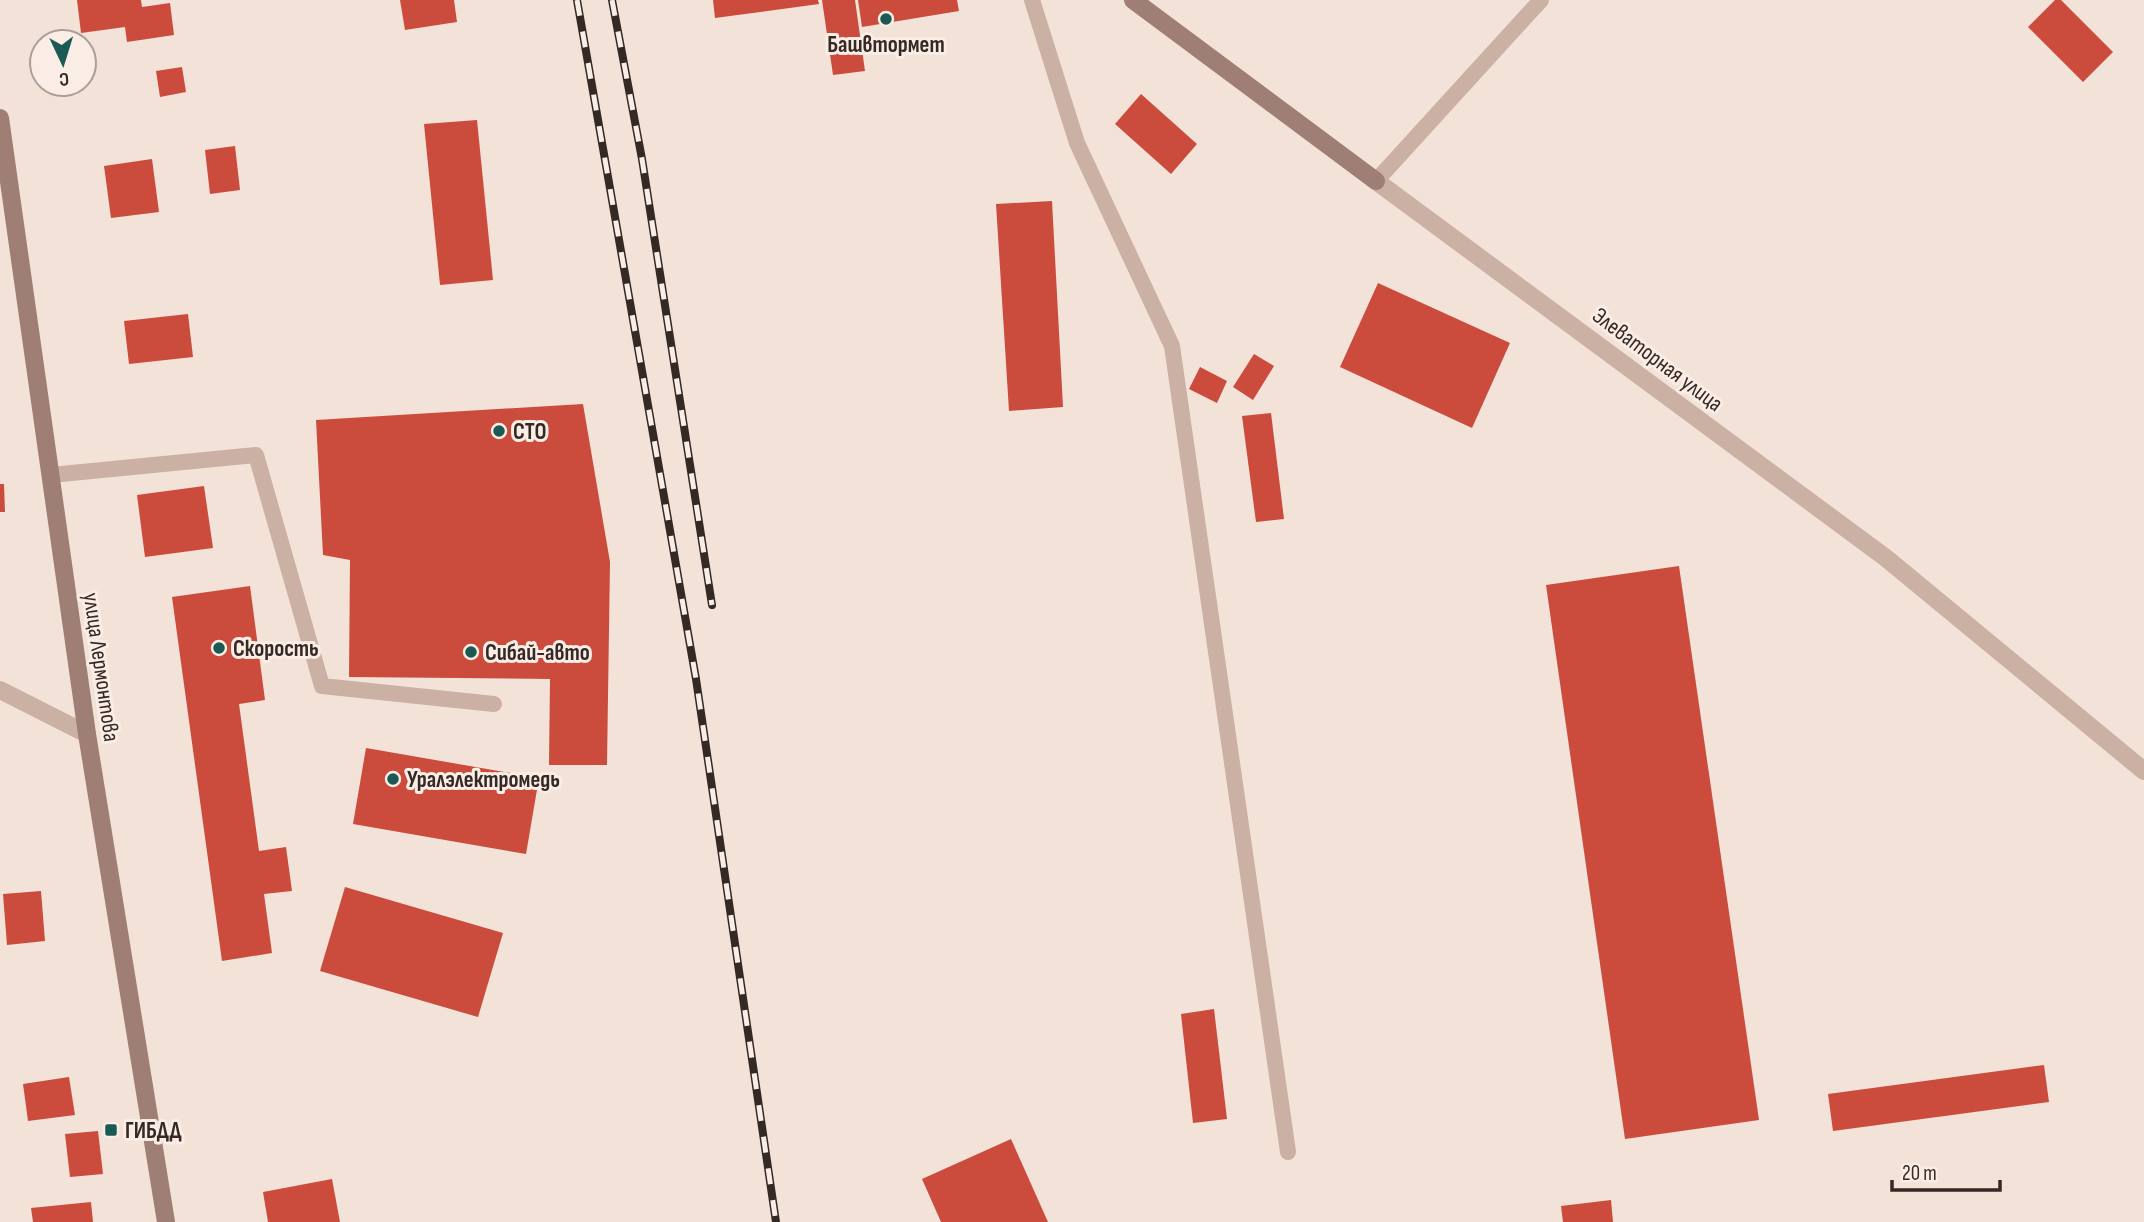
<svg xmlns="http://www.w3.org/2000/svg" width="2144" height="1222" viewBox="0 0 2144 1222" font-family="'Sofia Sans Condensed',sans-serif">
<style>
.building{fill:#cb4c3d}
.lines{fill:none;stroke-linecap:round;stroke-linejoin:round}
.service{stroke:#cbb0a4;stroke-width:16}
.minor{stroke:#cbb0a4;stroke-width:18}
.tertiary{stroke:#cbb0a4;stroke-width:18}
.secondary{stroke:#9e7e75;stroke-width:18}
.rail-casing{stroke:#352926;stroke-width:8}
.rail{stroke:#faede5;stroke-width:5;stroke-dasharray:16;stroke-linecap:butt}
.poi-dot{fill:#1a5954;stroke:#faede5;stroke-width:2.5}
.labels{text-anchor:middle;stroke-width:6;stroke-linejoin:round;paint-order:stroke}
.poi-label{font-size:23px;font-weight:bold;fill:#352926;stroke:#faede5;text-anchor:start}
.street-label{font-size:23px;fill:#352926;stroke:#faede5}
</style>
<rect width="100%" height="100%" fill="#f2e2d8"/>
<g class="building">
<polygon points="77,0 141,0 142,7 170,3 174,35 127,42 125,27 81,33"/>
<polygon points="400,0 454,0 457,22 405,30"/>
<polygon points="713,0 818,0 819,4 715,18"/>
<polygon points="822,0 855,0 865,71 833,75"/>
<polygon points="858,0 957,0 959,11 862,27"/>
<polygon points="2055,0 2061,0 2113,52 2083,82 2028,27"/>
<polygon points="182,67 186,92 160,97 156,71"/>
<polygon points="1141,94 1197,144 1171,174 1115,124"/>
<polygon points="477,120 493,280 440,285 424,124"/>
<polygon points="235,146 240,190 210,194 205,150"/>
<polygon points="152,159 159,212 111,218 104,166"/>
<polygon points="1052,201 1063,407 1009,411 996,204"/>
<polygon points="1378,283 1510,343 1472,428 1340,367"/>
<polygon points="188,314 193,357 129,364 124,321"/>
<polygon points="1254,354 1274,366 1253,400 1233,387"/>
<polygon points="1200,367 1227,381 1217,403 1189,389"/>
<polygon points="583,404 610,562 607,765 549,765 550,679 349,677 350,560 323,555 316,420"/>
<polygon points="1271,413 1284,519 1256,522 1242,416"/>
<polygon points="0,484 4,484 5,512 0,512"/>
<polygon points="204,486 213,548 145,557 137,495"/>
<polygon points="1679,566 1759,1120 1625,1139 1546,585"/>
<polygon points="250,586 265,700 239,704 259,851 286,847 292,891 264,894 272,953 222,961 172,597"/>
<polygon points="366,748 539,778 526,854 353,824"/>
<polygon points="345,887 503,933 478,1017 320,971"/>
<polygon points="41,891 45,941 7,945 3,894"/>
<polygon points="1214,1009 1227,1119 1193,1123 1181,1014"/>
<polygon points="2044,1065 2049,1102 1833,1131 1828,1094"/>
<polygon points="69,1077 75,1115 28,1121 23,1084"/>
<polygon points="98,1131 103,1174 70,1177 65,1134"/>
<polygon points="1011,1139 1048,1222 941,1222 922,1179"/>
<polygon points="332,1179 340,1222 268,1222 263,1192"/>
<polygon points="1611,1200 1613,1222 1563,1222 1561,1206"/>
<polygon points="91,1202 93,1222 33,1222 31,1208"/>
</g>
<g class="lines">
<g class="service">
<polyline points="1032,0 1077,143 1172,346 1288,1152"/>
<polyline points="1376,181 1541,0"/>
<polyline points="51,475 256,455 322,686 494,704"/>
</g>
<polyline class="minor" points="0,690 87,734"/>
<polyline class="tertiary" points="1376,181 1886,558 2144,771"/>
<g class="secondary">
<polyline points="1133,0 1376,181"/>
<polyline points="0,118 87,734 166,1222"/>
</g>
<defs>
<g id="rail">
<polyline points="577,0 696,679 776,1222"/>
<polyline points="612,0 642,159 712,605"/>
</g>
</defs>
<use href="#rail" class="rail-casing"/>
<use href="#rail" class="rail"/>
</g>
<g class="poi-dot">
<circle cx="886" cy="19" r="7"/>
<circle cx="499" cy="431" r="7"/>
<circle cx="219" cy="648" r="7"/>
<circle cx="471" cy="652" r="7"/>
<circle cx="393" cy="779" r="7"/>
<rect x="104" y="1123" width="14" height="14" rx="3.5"/>
</g>
<g class="labels">
<g class="poi-label">
<text x="886" y="52" text-anchor="middle">Башвтормет</text>
<text x="513" y="439">СТО</text>
<text x="233" y="656">Скорость</text>
<text x="485" y="660">Сибай-авто</text>
<text x="407" y="787">Уралэлектромедь</text>
<text x="125" y="1138">ГИБДД</text>
</g>
<g class="street-label">
<text transform="translate(1658 359) rotate(37)" y="8">Элеваторная улица</text>
<text transform="translate(102 667) rotate(82)" y="8">улица Лермонтова</text>
</g>
</g>
<g transform="translate(63 63) rotate(176)"><circle r="33" fill="#faede5" stroke="#ab9f99" stroke-width="2"/>
<path d="M0-5L12 26L0 18L-12 26Z" fill="#1a5954"/>
<text y="-10" font-size="19" font-weight="bold" text-anchor="middle" fill="#352926">С</text>
</g>
<path d="M1892 1180v10h108v-10" fill="none" stroke="#352926" stroke-width="3.5"/>
<text x="1902" y="1180" font-size="21" fill="#352926" stroke="#faede5" stroke-width="5" paint-order="stroke">20 m</text>
</svg>
